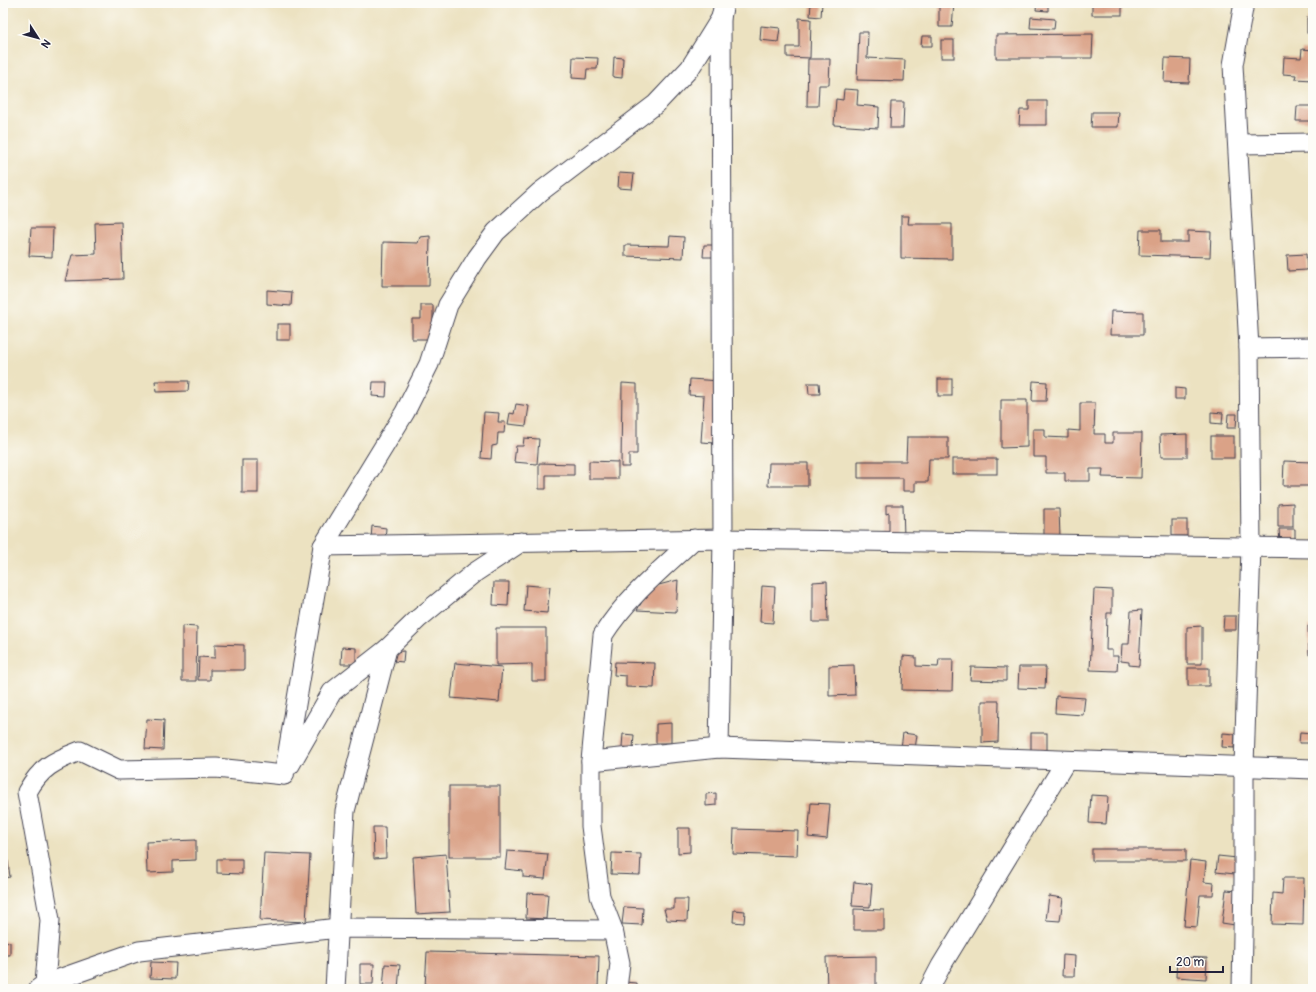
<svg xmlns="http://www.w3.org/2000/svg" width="1316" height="992" viewBox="0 0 1316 992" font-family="Pangolin,sans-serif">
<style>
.building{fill:#daa287}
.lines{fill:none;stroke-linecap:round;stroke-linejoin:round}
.street-casing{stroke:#403f4f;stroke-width:21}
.street{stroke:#fff;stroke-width:19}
</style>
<rect width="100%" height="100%" fill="#fdfcf7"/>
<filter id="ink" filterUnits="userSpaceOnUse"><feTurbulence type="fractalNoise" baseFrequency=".025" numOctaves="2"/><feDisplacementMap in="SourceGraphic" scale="8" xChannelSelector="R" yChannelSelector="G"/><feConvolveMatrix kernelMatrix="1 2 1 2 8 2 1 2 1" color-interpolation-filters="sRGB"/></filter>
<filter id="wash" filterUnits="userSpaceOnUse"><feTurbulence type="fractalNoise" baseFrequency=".012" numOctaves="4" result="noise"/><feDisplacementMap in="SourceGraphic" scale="16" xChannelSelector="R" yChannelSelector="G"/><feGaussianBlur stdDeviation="0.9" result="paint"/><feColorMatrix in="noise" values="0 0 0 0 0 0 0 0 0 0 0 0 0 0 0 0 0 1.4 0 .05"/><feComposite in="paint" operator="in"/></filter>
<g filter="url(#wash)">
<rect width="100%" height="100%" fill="#ece2c1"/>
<g id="blocks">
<g class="building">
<polygon points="811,3 822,3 821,17 810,16"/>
<polygon points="939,3 954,3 952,27 939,27"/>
<polygon points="1037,3 1048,3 1048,11 1036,10"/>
<rect x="1092" y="3" width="30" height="12"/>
<polygon points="1031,17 1055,19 1054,29 1030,28"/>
<polygon points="799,18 811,19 810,58 787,57 787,47 799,47"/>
<rect x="1307" y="18" width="6" height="15"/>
<polygon points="761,26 780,28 778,42 760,40"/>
<polygon points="859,32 868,32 867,58 905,60 904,81 857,80"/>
<polygon points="1093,34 1092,58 996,58 996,35"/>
<polygon points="922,36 932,36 932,46 921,46"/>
<rect x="941" y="40" width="13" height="18"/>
<polygon points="1302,49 1313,50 1313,80 1295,79 1296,75 1283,74 1284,57 1301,58"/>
<polygon points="573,57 598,58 597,69 587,69 586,79 572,78"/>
<polygon points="614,57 623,58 622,78 613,77"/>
<polygon points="1165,58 1190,59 1189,83 1164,82"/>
<polygon points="808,59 830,59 829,85 819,85 818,106 807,106"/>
<polygon points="844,89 858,90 857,105 879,107 878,128 834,125 836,99 843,100"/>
<polygon points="1029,101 1047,101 1047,125 1019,125 1020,110 1029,110"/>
<polygon points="891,102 904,102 903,128 890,128"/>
<polygon points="1297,106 1313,106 1313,121 1296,121"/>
<polygon points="1092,112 1119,112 1118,127 1091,127"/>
<polygon points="619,173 634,174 632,189 618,188"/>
<polygon points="901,216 909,216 908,224 952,224 952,259 901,258"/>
<polygon points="121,222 123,279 65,281 72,255 96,254 95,223"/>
<polygon points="31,228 53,228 52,257 29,256"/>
<polygon points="1140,230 1161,230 1161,242 1188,242 1188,231 1211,232 1210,257 1139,255"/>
<polygon points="430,236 429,286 382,286 383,242 418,243 420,237"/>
<polygon points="670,236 684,237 683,258 625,256 625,245 669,246"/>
<polygon points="704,245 716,245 715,257 703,257"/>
<polygon points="1306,254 1307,270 1288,271 1287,255"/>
<polygon points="267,290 292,292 291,306 267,304"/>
<polygon points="421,305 433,305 433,339 412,339 412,319 421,319"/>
<polygon points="1111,311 1143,312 1143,335 1110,335"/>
<rect x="277" y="324" width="13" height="16"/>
<polygon points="690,379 720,381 715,443 701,442 704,396 689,395"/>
<rect x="938" y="379" width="14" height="17"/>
<polygon points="155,381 189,381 188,391 156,392"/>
<polygon points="1033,381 1047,382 1046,401 1032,401"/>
<polygon points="373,382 387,382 386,397 372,396"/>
<polygon points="622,383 637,384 637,454 629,454 629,467 621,467"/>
<polygon points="808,383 819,383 820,394 809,394"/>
<polygon points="1175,388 1185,389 1185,399 1175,399"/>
<polygon points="1001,400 1027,400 1027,447 1001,448"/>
<polygon points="1080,403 1095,403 1094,434 1105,434 1105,443 1113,443 1113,433 1142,433 1141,478 1102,477 1103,469 1090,469 1090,481 1065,481 1065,473 1046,473 1046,457 1033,457 1033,429 1045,429 1045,437 1068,438 1068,430 1080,431"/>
<polygon points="516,404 529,406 526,426 508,424 510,413 514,414"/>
<polygon points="484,412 499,413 498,422 505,422 504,433 498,433 497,445 492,446 491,459 481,458"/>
<polygon points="1211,412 1223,413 1222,424 1211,423"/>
<polygon points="1228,414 1237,414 1236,428 1227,428"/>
<polygon points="1187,434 1187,457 1161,457 1160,435"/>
<rect x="1211" y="436" width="23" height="22"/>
<polygon points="907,437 948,437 948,459 929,459 928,482 915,482 915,491 903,491 903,478 858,478 858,461 906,461"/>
<polygon points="524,438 539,439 537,464 514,462 516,446 523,446"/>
<rect x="952" y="459" width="45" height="15"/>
<rect x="242" y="460" width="16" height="33"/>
<polygon points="589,461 618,462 618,479 589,479"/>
<polygon points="1284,461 1313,462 1313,486 1283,486"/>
<polygon points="539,463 574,464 574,475 546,475 546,489 539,489"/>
<polygon points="769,463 808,463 808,486 768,486"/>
<polygon points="1293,503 1293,527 1278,527 1278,504"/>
<polygon points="886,505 903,505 904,537 889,538 889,513 886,514"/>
<polygon points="1044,509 1059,509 1060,538 1044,538"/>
<rect x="1172" y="520" width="15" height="16"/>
<polygon points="372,526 386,528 385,540 371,539"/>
<polygon points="1279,529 1295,529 1295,543 1280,543"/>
<polygon points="678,580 676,612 637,610 651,587"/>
<polygon points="827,581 828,622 813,622 813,582"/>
<polygon points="494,582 509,582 508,606 493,605"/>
<polygon points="526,585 550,587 547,613 524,611"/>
<polygon points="762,586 775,587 773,623 760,622"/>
<polygon points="1094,589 1112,590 1112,613 1107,613 1106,650 1112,650 1112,656 1118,656 1117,671 1090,670"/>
<polygon points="1142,610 1139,666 1129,665 1129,662 1121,661 1122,644 1129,644 1131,611"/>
<polygon points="1224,616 1236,616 1236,630 1223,630"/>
<polygon points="182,626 197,627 196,681 182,681"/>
<polygon points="1202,626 1202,664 1187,664 1187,627"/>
<polygon points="1308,626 1313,626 1313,655 1309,655"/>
<polygon points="496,628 546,628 546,681 532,681 532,664 496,665"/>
<polygon points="215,644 244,645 244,670 210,670 210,680 198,680 199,657 215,658"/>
<polygon points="342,647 356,648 356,664 341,664"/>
<polygon points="404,651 403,662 394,661 395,652"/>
<polygon points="903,656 916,657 916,666 938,667 939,659 953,659 952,691 902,690"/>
<polygon points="615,662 655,663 654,688 626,687 626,676 614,675"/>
<polygon points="455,663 502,667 499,702 451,698"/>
<polygon points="854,665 855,695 829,696 829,666"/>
<polygon points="971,667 1006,668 1006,681 970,680"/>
<polygon points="1019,667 1046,667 1045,689 1018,688"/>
<rect x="1188" y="668" width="21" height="18"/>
<polygon points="1056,696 1085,698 1083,715 1055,713"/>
<polygon points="982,701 999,701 998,742 982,743"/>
<polygon points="147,719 164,720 163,750 145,749"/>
<polygon points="671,723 671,743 656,743 656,724"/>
<polygon points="1300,732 1312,733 1312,743 1299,743"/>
<polygon points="903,733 917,735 915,749 901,748"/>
<rect x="1031" y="733" width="16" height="19"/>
<polygon points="1223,733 1235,734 1234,748 1222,747"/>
<polygon points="623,734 634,735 633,748 622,747"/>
<rect x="449" y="786" width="51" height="71"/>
<polygon points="716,793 716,805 706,806 706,794"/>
<polygon points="1091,795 1108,796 1106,824 1089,823"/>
<polygon points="811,803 830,804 827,839 808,837"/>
<polygon points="373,827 385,827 386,858 374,859"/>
<polygon points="678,828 690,828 690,852 678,853"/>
<polygon points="734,829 798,831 797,856 733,854"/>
<polygon points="196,840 196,860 173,861 173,872 147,873 146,842"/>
<rect x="1092" y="849" width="94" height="12"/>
<polygon points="507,851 548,854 545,879 523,877 523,871 505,869"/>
<polygon points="264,853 310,855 306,922 260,920"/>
<polygon points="612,853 641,854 640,875 611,874"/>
<polygon points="446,854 450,912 416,914 413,857"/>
<polygon points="1218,856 1237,858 1235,874 1216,872"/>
<polygon points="217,859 242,859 242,874 217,873"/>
<polygon points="1190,860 1206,862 1204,882 1214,883 1213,895 1200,895 1197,927 1184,926"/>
<polygon points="8,861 10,877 3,878 3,862"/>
<polygon points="1283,878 1304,878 1303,925 1272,924 1273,893 1282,894"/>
<polygon points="854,882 872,884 870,907 852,906"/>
<polygon points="1226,890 1239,891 1235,925 1222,923"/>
<polygon points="527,893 548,894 546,919 526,918"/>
<polygon points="1049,896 1063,898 1060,921 1046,920"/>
<polygon points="674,899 688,899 687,921 667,920 664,909 674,909"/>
<polygon points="624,907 643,908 642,925 622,924"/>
<polygon points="854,909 884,910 884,930 854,930"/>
<polygon points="734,910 745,911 744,923 733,922"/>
<polygon points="3,941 10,942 10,955 3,955"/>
<polygon points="427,952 599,956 598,989 441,989 441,987 425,987"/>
<polygon points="1063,955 1075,956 1074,976 1062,976"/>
<polygon points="876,956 876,989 827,989 826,957"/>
<polygon points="1177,957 1207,958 1206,979 1176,977"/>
<polygon points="151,962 176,963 175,979 150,978"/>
<polygon points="360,964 374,964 373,984 360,984"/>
<polygon points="385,964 400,965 398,989 383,989"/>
<polygon points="623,982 637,983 637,989 622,989"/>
</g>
</g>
</g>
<g filter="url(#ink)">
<use href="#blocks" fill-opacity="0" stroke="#403f4f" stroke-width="1"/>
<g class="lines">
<defs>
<g id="street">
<polyline points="1238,144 1313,143"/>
<polyline points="1249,348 1313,347"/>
<polyline points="323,546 723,539 1313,548"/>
<polyline points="719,748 723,539 721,18 724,3"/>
<polyline points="591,761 719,748 1313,769"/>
<polyline points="290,765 332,692 387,649"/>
<polyline points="284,775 323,546 405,412 429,364 448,305 477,258 496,232 540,192 656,104 690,68 721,18"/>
<path d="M45,984L50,920L27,792C41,767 54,761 80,751L119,770L216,768L284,775"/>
<polyline points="38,989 45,984 139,951 338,928 613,930"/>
<polyline points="335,989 345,811 387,649 418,619 474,573 521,542"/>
<path d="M617,989L620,963L613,930L600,896L591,826V761L603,635C626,598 662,569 694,539"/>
<polyline points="929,989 941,966 1066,761"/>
<polyline points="1242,989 1244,879 1244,766 1251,547 1249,348 1233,65 1244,3"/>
</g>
</defs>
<use href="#street" class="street-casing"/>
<use href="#street" class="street"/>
</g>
</g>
<rect width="1316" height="992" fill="none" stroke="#fdfcf7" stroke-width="16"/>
<g transform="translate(38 38) rotate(126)" stroke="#fdfcf7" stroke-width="3" paint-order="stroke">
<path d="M0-3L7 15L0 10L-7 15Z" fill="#22223b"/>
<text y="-6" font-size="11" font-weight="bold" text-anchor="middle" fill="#22223b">N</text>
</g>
<path d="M1170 966v6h53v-6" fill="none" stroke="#22223b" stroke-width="2"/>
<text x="1176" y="966" font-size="12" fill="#22223b" stroke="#fdfcf7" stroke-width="3" paint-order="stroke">20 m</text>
</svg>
